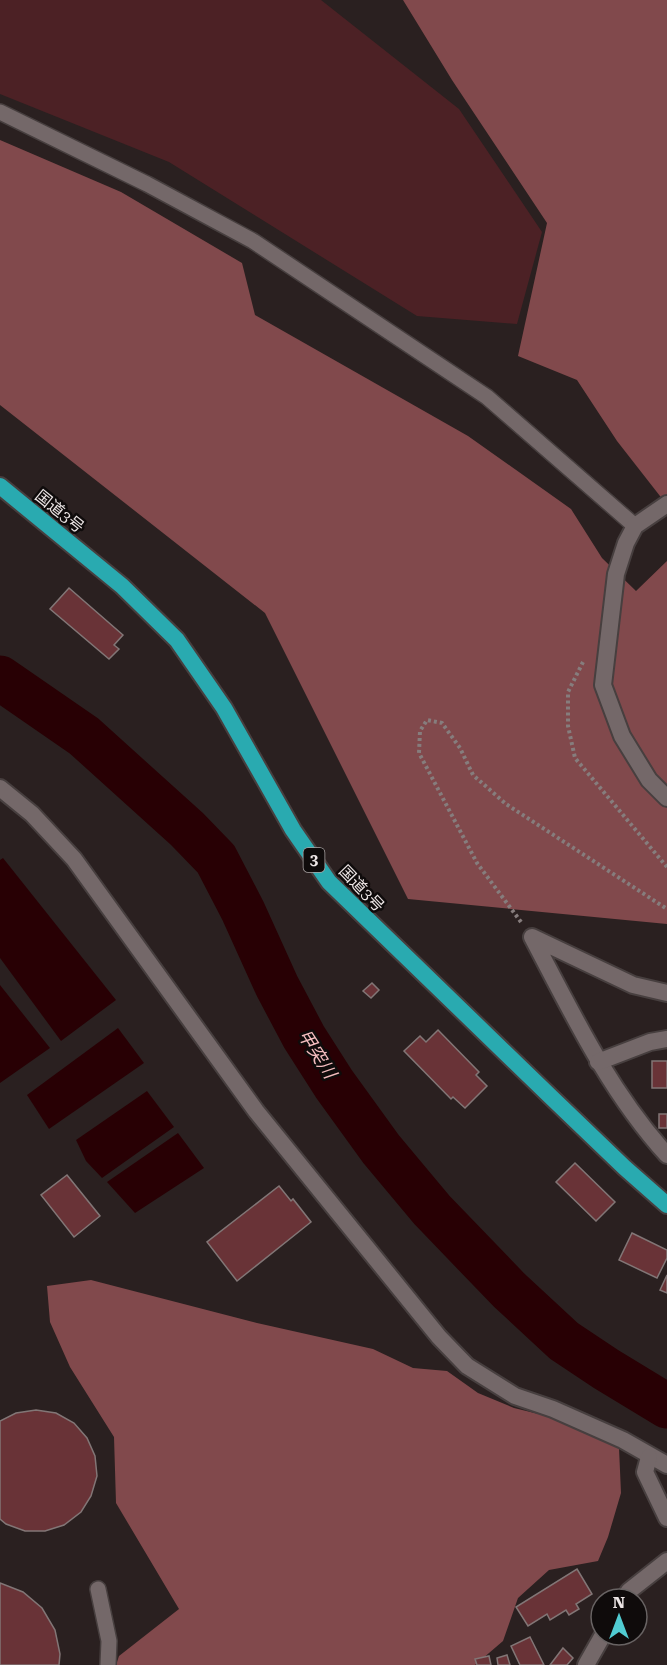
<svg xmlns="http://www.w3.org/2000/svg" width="667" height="1665" viewBox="0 0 667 1665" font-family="'Roboto Serif','Noto Sans JP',serif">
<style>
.green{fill:#4c2125}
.forest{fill:#81494c}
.water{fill:#280004}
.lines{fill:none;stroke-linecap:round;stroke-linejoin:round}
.river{stroke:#280004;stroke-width:45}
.building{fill:#693337;stroke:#827676;stroke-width:1.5}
.service-casing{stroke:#473f3f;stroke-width:18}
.minor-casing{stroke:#473f3f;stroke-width:20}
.trunk-casing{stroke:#473f3f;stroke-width:20}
.path{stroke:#867d7d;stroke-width:4;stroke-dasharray:3 3;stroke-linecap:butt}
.service{stroke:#746869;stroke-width:15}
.minor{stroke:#746869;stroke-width:16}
.trunk{stroke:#29aab0;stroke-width:16}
.labels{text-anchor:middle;stroke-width:5;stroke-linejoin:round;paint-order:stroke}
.shield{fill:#0f0b0b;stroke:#aaa4a4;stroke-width:1.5}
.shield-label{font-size:15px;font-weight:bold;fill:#ede6e6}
.street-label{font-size:16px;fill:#ede6e6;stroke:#0f0b0b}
.water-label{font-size:18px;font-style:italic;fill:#f4bcbe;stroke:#0f0b0b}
</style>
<rect width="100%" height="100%" fill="#2a2020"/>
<polygon class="green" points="0,0 321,0 459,109 542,232 517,324 417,316 169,162 0,94"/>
<g class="forest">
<polygon points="403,0 667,0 667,505 617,441 577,380 518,356 547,223 452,80"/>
<polygon points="0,140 121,192 242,263 255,315 468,436 571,509 602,558 636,591 667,561 667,924 408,899 265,613 0,405"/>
<polygon points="91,1280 257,1323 373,1349 413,1368 447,1371 478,1393 514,1408 555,1418 619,1448 621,1493 608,1537 598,1561 549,1570 518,1598 503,1641 475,1665 116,1665 119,1656 179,1609 116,1503 114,1437 70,1367 50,1322 47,1286"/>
</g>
<g class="water">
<polygon points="3,858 116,1000 61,1041 0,958 0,860"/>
<polygon points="0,985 50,1048 0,1083"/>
<polygon points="118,1028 144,1063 49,1129 27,1095"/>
<polygon points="147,1091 174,1127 102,1178 86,1161 76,1140"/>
<polygon points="178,1133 204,1168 135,1213 107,1182"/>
</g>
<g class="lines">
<polyline class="river" points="0,678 84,736 187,829 216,859 243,911 277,986 304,1037 334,1084 381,1149 432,1210 509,1290 564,1341 606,1369 667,1406"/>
</g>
<g class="building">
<polygon points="69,588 123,635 114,645 119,649 109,659 50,609"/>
<polygon points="372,983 379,990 371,998 363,991"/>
<polygon points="438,1030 479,1072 476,1075 487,1086 465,1108 453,1097 451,1099 404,1051 420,1036 426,1042"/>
<rect x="652" y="1061" width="15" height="27"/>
<rect x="659" y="1114" width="8" height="14"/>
<polygon points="575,1163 615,1202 596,1221 556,1182"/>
<polygon points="67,1175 100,1216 74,1237 41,1195"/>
<polygon points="279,1186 291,1201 293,1199 311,1222 237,1281 207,1242"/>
<polygon points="632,1233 667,1250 667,1258 657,1278 619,1260"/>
<polygon points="667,1275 667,1293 660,1290"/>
<polygon points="36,1410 56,1413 74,1423 87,1438 95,1456 97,1476 91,1496 81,1512 64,1525 45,1531 25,1531 6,1524 0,1519 0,1421 16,1413"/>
<polygon points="577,1569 592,1594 576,1604 579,1609 569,1615 566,1610 550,1620 547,1614 528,1626 516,1607"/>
<polygon points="0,1583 23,1592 42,1608 55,1630 60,1654 59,1665 0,1665"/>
<polygon points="530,1637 544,1665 520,1665 511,1646"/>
<polygon points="563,1648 573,1658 567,1665 550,1665"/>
<polygon points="507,1655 510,1665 498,1665 497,1658"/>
<polygon points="489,1656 491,1665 477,1665 475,1659"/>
</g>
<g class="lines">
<defs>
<g id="service">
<polyline points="0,112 147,184 253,241 487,397 635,526"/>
<polyline points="98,1589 109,1641 108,1665"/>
</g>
<g id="minor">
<polyline points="667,504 635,526 626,543 616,574 603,685 622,736 649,780 667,798"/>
<polyline points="0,788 32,814 74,859 256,1111 439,1337 467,1366 515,1396 553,1409 623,1440 667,1465"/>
<path d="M667,993L633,985L532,937C572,1013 609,1091 667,1155"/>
<polyline points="598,1062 650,1042 667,1039"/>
<polyline points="649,1457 645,1472 667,1518"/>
<polyline points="624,1599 629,1591 667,1561"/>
<polyline points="586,1665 603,1635"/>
</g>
<polyline id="trunk" points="0,486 122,586 177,640 224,708 293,830 329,882 551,1097 625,1168 667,1205"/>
</defs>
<use href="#service" class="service-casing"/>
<use href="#minor" class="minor-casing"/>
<use href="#trunk" class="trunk-casing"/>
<g class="path">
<polyline points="583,662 568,692 568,726 575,758 667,867"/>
<polyline points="521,922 477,863 419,753 420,731 427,720 442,723 460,748 473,775 506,804 667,909"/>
</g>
<use href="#service" class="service"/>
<use href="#minor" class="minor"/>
<use href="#trunk" class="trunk"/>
</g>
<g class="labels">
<rect class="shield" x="303.5" y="848" width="21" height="24" rx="4.5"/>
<g class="shield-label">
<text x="314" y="865">3</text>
</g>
<g class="street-label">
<text transform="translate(60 511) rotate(39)" y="6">国道3号</text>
<text transform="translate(362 888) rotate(46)" y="6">国道3号</text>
</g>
<g class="water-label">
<text transform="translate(317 1054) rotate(57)" y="6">甲突川</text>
</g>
</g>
<g transform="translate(619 1617)"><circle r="28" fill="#0f0b0b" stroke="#686363" stroke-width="1.5"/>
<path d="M0-4.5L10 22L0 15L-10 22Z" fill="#51ccd2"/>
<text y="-9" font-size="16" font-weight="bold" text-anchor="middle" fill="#ede6e6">N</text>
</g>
</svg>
